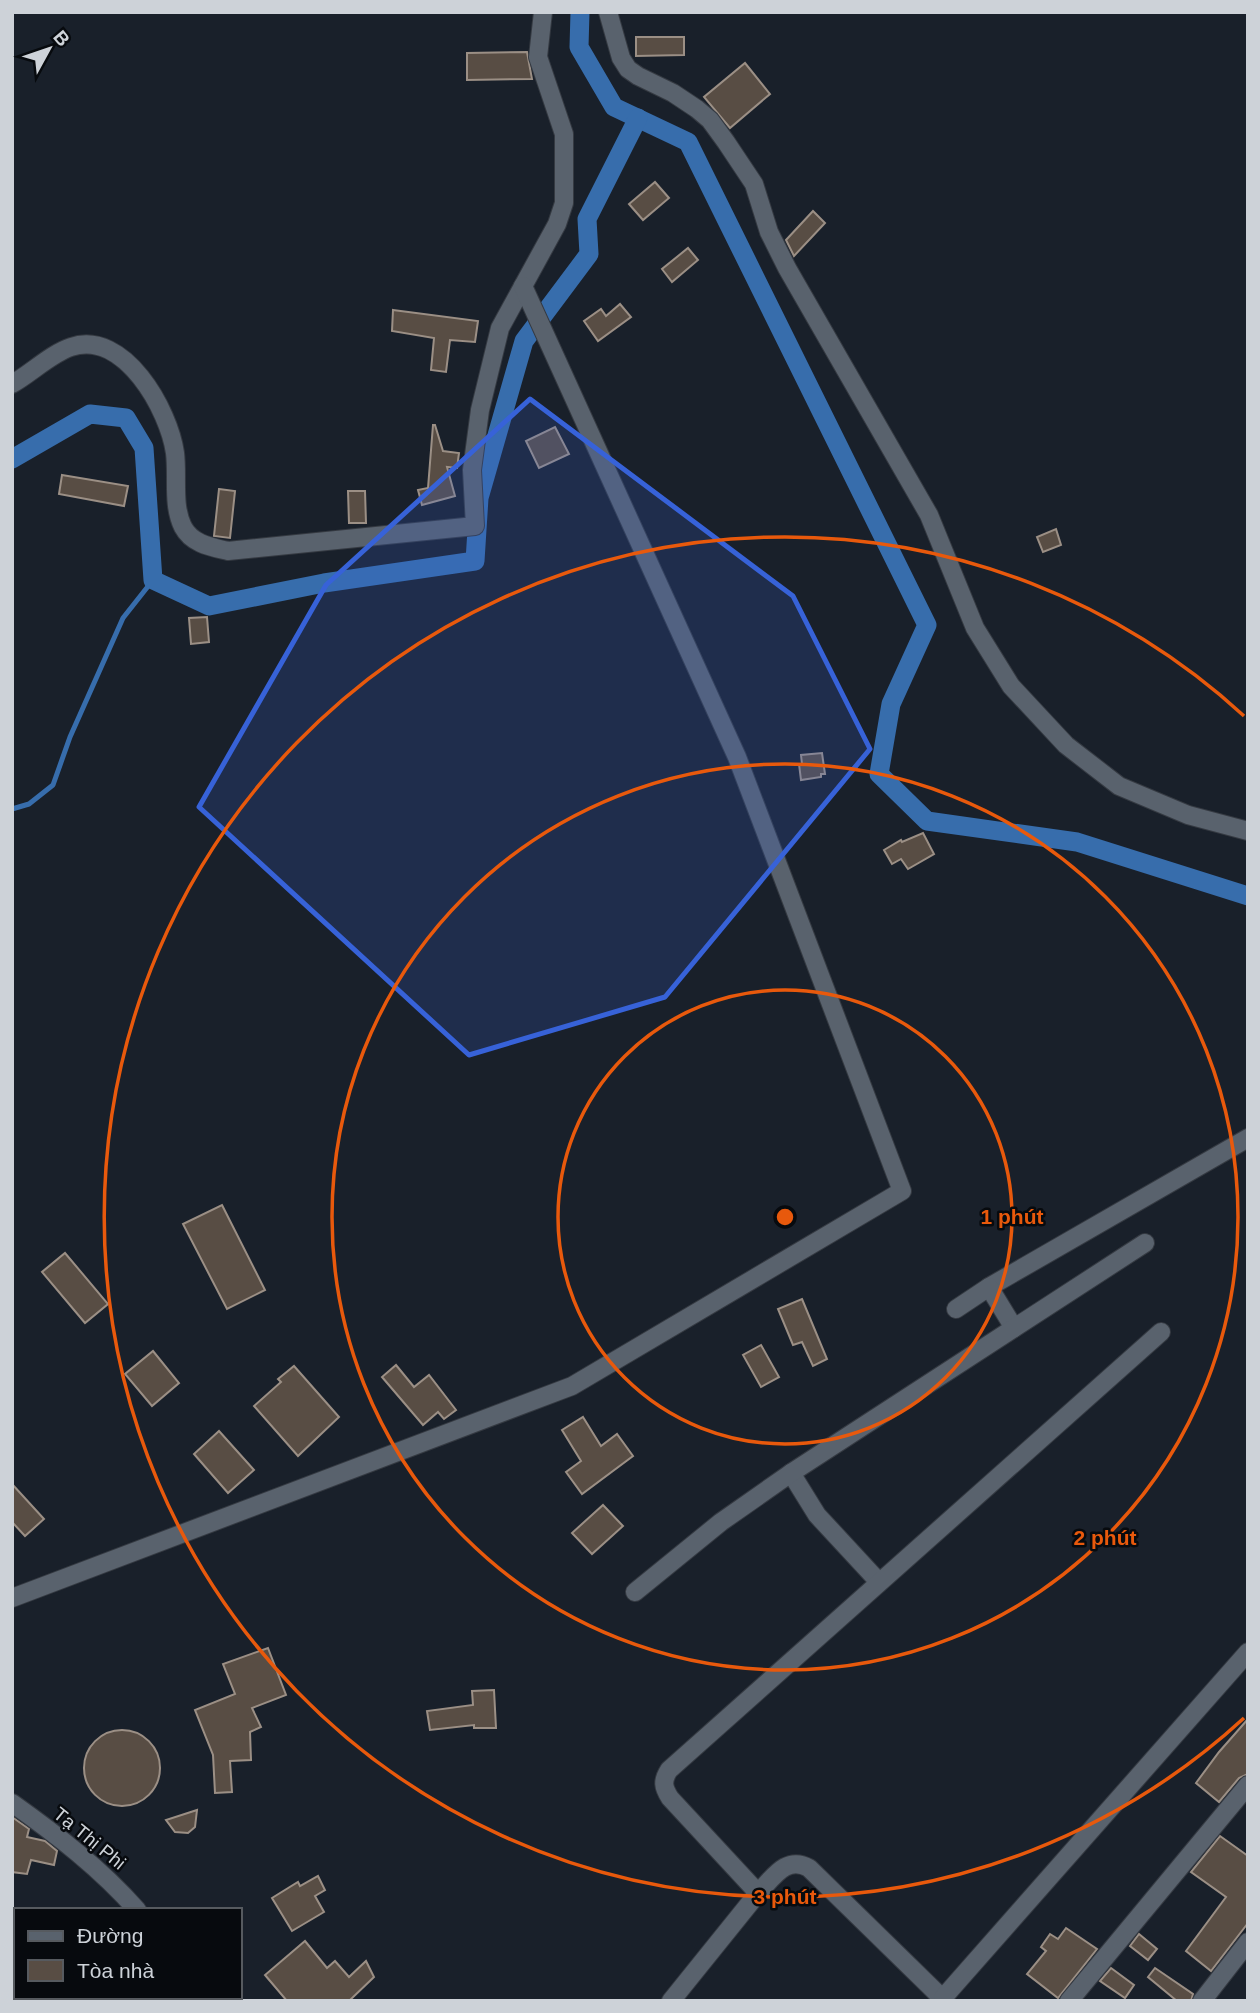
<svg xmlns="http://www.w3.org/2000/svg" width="1260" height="2013" viewBox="0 0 1260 2013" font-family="Helvetica,sans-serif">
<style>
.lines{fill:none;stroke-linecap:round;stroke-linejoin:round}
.stream{stroke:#376dac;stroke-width:5}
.canal{stroke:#376dac;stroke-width:19}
.building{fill:#584d44;stroke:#9b8f85;stroke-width:2}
.street-casing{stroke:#353a42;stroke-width:20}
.street{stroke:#59626d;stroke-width:18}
.marked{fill:#3762d8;fill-opacity:0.2;stroke:#3762d8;stroke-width:5;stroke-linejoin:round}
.ring{fill:none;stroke:#e8590c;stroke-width:3.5}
.labels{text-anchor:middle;stroke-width:5;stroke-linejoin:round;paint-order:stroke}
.street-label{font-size:19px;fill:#cdd2d8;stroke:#070a0e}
.centre{fill:#e8590c;stroke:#070a0e;stroke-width:3.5}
.ring-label{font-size:21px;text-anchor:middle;font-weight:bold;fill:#e8590c;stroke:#070a0e;stroke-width:5;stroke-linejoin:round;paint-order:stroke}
</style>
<rect width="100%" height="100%" fill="#19202a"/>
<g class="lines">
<polyline class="stream" points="12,809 29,804 53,785 70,737 123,618 153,580"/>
<g class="canal">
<polyline points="580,12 579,47 614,107 688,142 927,625 891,704 879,774 927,821 1077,842 1248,896"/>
<polyline points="12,459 90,414 126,418 144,448 153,580 209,606 324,583 475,561 479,498 524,341 589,254 587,219 638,118"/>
</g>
</g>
<g class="building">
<polygon points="636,37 684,37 684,55 636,56"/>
<polygon points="527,52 532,79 467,80 467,53"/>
<polygon points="745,63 770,94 730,128 704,97"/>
<polygon points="655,182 669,198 643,220 629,204"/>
<polygon points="813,211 825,223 794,256 786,240"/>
<polygon points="688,248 698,260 672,282 662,269"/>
<polygon points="620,304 631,317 598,341 584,321 601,309 606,316"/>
<polygon points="393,310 478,321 475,342 450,340 446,372 431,370 434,338 392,331"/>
<polygon points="433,425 435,425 443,451 459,453 457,468 447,467 455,496 422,505 418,490 428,488"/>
<polygon points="555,427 569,454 539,468 526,441"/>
<polygon points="62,475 128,486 124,506 59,494"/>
<polygon points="219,489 235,491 230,538 214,536"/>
<polygon points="348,491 365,491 366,523 349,523"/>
<polygon points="1056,529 1061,545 1043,552 1037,537"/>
<polygon points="207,617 209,642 191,644 189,618"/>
<polygon points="822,753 825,774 821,774 821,777 801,780 799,764 802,764 801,755"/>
<polygon points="923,833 934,854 908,869 901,859 892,864 884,850 901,840 902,842"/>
<polygon points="222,1205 265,1290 227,1309 183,1224"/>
<polygon points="65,1253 108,1304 85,1323 42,1272"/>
<polygon points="802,1299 827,1359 813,1366 802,1342 793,1345 778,1309"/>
<polygon points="761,1345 779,1377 761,1387 743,1355"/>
<polygon points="153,1351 179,1383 152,1406 125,1374"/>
<polygon points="396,1365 414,1387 429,1375 456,1410 444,1419 438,1412 423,1425 382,1377"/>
<polygon points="294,1366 339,1417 298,1456 254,1406 281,1382 278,1379"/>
<polygon points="583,1417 601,1446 617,1434 633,1456 582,1494 566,1472 581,1461 562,1430"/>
<polygon points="219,1431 254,1470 228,1493 194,1454"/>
<polygon points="12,1484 44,1519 25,1536 12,1522"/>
<polygon points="603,1505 623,1526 592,1554 572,1533"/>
<polygon points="268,1648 286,1695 252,1708 261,1727 250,1732 251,1760 230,1761 232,1792 215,1793 213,1755 195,1710 235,1694 223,1664"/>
<polygon points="494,1690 496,1728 474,1728 474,1725 430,1730 427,1711 473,1705 472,1691"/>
<polygon points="1248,1719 1248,1774 1239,1778 1219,1802 1196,1783 1219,1752"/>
<circle cx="122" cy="1768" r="38"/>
<polygon points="197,1810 195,1827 188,1833 175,1832 166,1820"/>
<polygon points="12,1817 29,1829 27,1837 45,1841 57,1851 54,1865 31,1860 27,1874 12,1872"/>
<polygon points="1220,1836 1248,1856 1248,1923 1211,1971 1186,1951 1226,1897 1191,1872"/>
<polygon points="318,1876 325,1890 315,1896 324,1912 292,1931 272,1898 298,1882 300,1886"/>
<polygon points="1066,1928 1097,1949 1058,1998 1027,1974 1046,1951 1041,1947 1050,1934 1058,1939"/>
<polygon points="1139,1934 1157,1949 1148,1960 1130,1946"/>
<polygon points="305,1941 327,1968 335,1961 349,1977 366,1961 374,1977 349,2001 287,2001 265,1975"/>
<polygon points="1111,1968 1134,1985 1125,1998 1100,1981"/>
<polygon points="1155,1968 1193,1994 1191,2001 1177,2001 1148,1977"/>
</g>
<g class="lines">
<defs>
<g id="street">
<polyline points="608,12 621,58 628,69 638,76 673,93 697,109 710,120 726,142 754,184 769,232 787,268 929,515 975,628 1011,686 1066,745 1119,786 1188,815 1248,831"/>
<path d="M12,384C30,374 52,353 71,347C124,329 169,410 175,453C178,477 172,505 183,527C192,544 211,547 228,551L475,526L472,470L480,410L500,328L557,224L564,203V134L538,57L543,12"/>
<polyline points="989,1287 1248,1138"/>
<polyline points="956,1309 989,1287 1014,1328"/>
<polyline points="791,1473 817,1515 879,1582"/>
<polyline points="635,1592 721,1522 791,1473 1145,1243"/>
<polyline points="12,1598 572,1386 902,1191 737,757 523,286"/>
<path d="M12,1803C57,1835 101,1869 137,1910"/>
<path d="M758,1893C773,1878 786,1855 809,1868L945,2001"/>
<polyline points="200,1997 202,2001"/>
<polyline points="943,1998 1248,1652"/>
<path d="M671,2001L758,1893L670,1798C663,1787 662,1781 669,1770L1161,1332"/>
<polyline points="1069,2001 1248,1785"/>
<polyline points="1202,2001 1248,1942"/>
</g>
</defs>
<use href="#street" class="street-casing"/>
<use href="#street" class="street"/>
</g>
<path class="marked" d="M530,399L793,596L870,749L665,997L469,1055L199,807L326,585Z"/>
<g class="ring">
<circle cx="785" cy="1217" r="227"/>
<circle cx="785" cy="1217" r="453"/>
<path d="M1244 1718A680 680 0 1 1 1244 716"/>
</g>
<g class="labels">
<g class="street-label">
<text transform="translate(90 1838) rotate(39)" y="7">Tạ Thị Phi</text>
</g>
</g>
<circle cx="785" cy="1217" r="10" class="centre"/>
<g class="ring-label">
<text x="1012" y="1224">1 phút</text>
<text x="1105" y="1545">2 phút</text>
<text x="785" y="1904">3 phút</text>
</g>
<rect width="1260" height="2013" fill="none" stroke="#cdd2d8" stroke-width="28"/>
<rect x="14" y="1908" width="228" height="91" fill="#070a0e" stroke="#565a5f" stroke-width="2"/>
<rect x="28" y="1931" width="35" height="10" fill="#59626d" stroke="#565a5f" stroke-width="2"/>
<text x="77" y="1943" font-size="21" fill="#cdd2d8">Đường</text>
<rect x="28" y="1960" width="35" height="21" fill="#584d44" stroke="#565a5f" stroke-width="2"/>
<text x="77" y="1978" font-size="21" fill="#cdd2d8">Tòa nhà</text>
<g transform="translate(49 49) rotate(50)" stroke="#070a0e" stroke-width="5" paint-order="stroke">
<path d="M0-5L12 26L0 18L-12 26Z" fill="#cdd2d8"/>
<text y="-10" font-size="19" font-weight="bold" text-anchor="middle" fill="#cdd2d8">B</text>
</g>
</svg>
